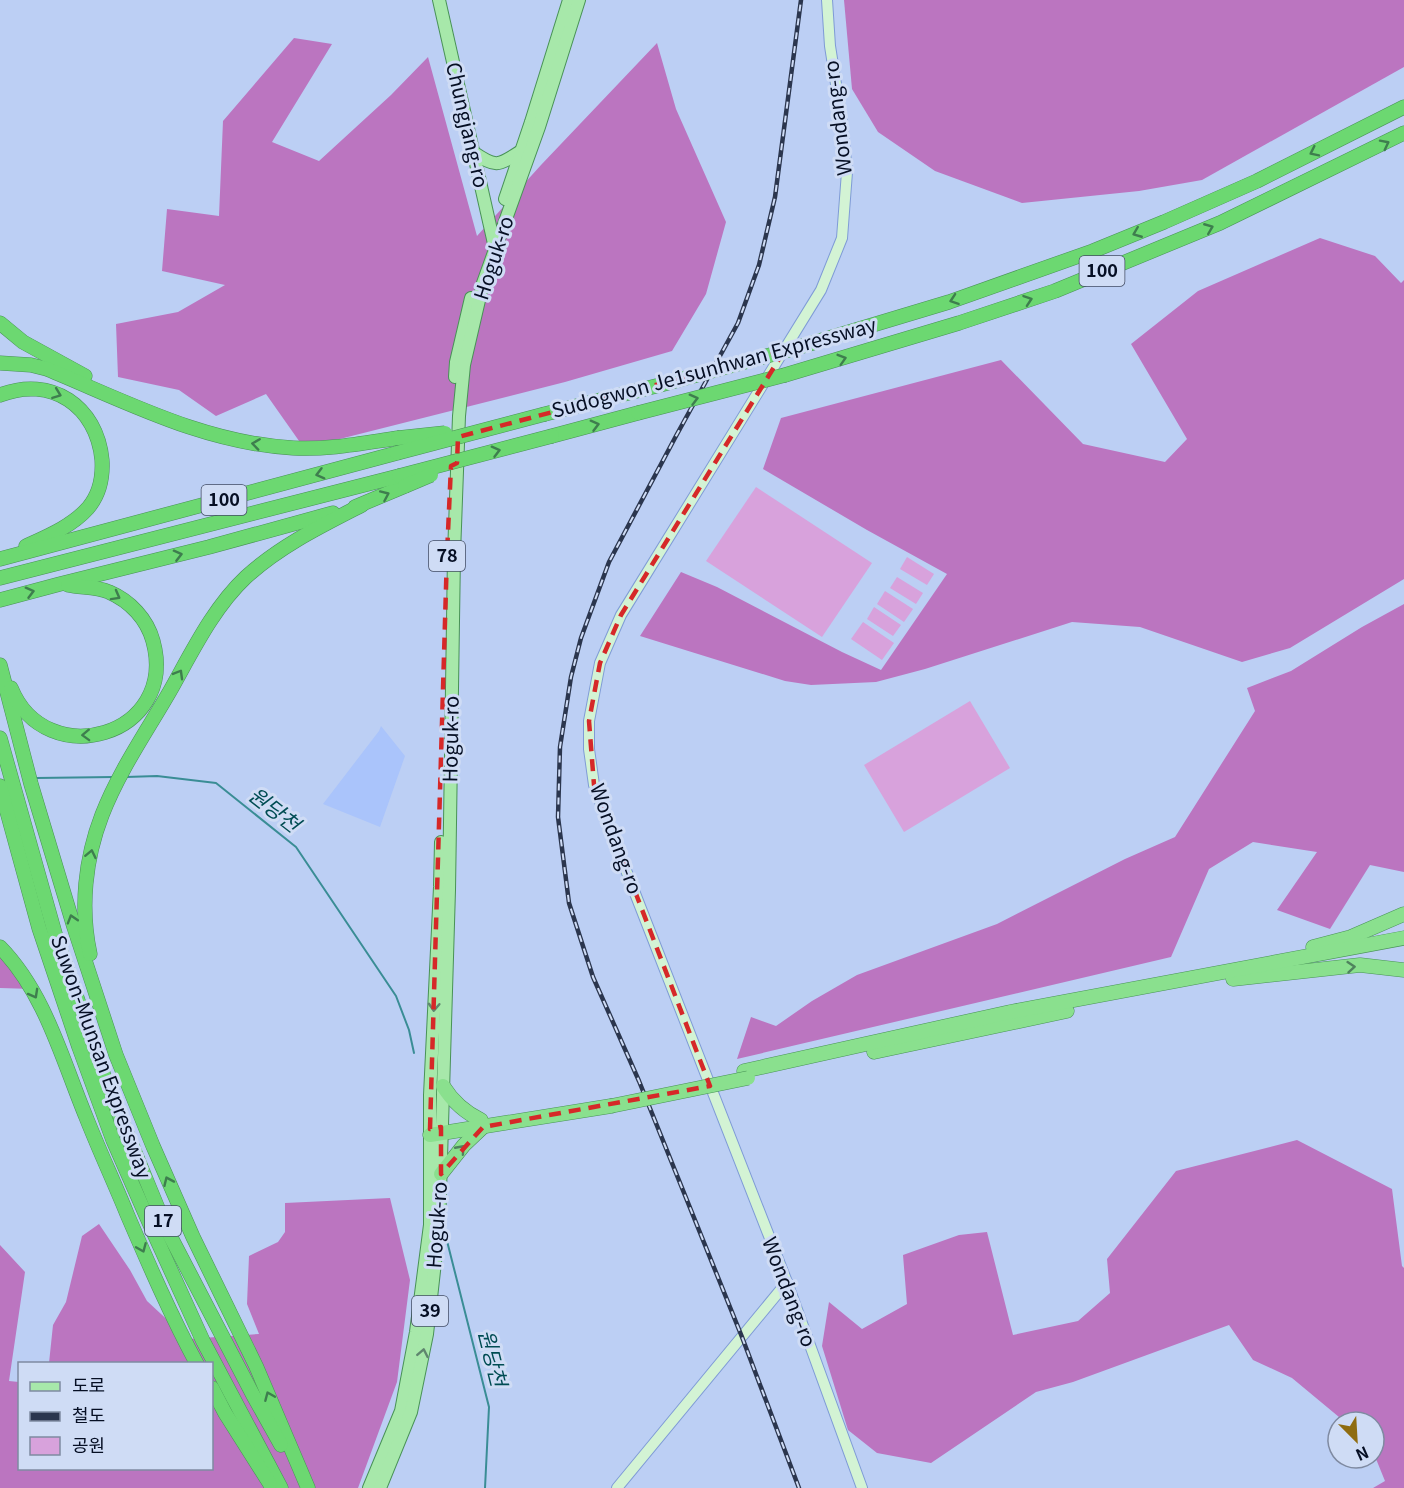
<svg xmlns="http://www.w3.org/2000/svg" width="1404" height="1488" viewBox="0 0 1404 1488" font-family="Georgia,'Noto Sans KR',serif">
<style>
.built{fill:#aac4fb}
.green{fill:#d8a2dc}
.forest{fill:#bb75c0}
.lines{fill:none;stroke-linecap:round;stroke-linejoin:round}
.stream{stroke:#3a8d95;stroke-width:2}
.secondary-casing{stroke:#7f9bd6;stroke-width:12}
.primary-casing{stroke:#489256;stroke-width:14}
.trunk-casing{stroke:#489256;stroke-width:15}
.motorway-casing{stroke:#489256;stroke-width:15}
.secondary{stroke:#d3f3d4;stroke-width:10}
.primary{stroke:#a7e8aa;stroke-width:12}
.trunk{stroke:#8ae08e;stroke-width:14}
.motorway{stroke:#6cd871;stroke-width:14}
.rail-casing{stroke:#2b364e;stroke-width:4.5}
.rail{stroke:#cfdcf5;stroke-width:2;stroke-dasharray:7;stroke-linecap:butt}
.trunk-bridge-casing{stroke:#489256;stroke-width:15;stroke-linecap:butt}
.motorway-bridge-casing{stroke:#489256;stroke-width:15;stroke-linecap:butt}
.trunk-bridge{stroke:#8ae08e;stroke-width:14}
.motorway-bridge{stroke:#6cd871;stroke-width:14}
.oneway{stroke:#3e7e4e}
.oneway2{stroke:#4f825e}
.oneway3{stroke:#5f866e}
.marked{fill:none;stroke:#d62828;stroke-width:4.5;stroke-dasharray:12 8;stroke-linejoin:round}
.labels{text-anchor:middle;stroke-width:6;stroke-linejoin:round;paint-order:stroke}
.shield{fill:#cfdcf5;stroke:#424c63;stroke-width:1.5}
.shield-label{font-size:18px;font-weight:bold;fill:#060f24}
.street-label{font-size:20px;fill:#060f24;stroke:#cfdcf5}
.water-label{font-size:21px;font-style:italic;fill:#004c53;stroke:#cfdcf5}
</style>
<rect width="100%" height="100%" fill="#bccff4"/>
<polygon class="built" points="381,726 405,756 380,827 323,804 379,731"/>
<g class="green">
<polygon points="756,487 872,563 822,637 706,561"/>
<polygon points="907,557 934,574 927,585 900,569"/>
<polygon points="897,577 923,593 916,604 890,588"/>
<polygon points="885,591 913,609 904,622 877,604"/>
<polygon points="874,607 901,625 893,636 867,619"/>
<polygon points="863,622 894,643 882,660 851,639"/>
<polygon points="970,701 1010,768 904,832 864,765"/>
</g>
<g class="forest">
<polygon points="844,0 1404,0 1404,67 1202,180 1139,191 1022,203 935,171 878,132 852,89"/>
<polygon points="294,38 332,44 272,142 319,161 391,95 428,57 477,236 541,165 657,43 676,109 726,222 706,294 672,351 565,382 304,448 266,394 216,416 179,390 118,377 116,324 178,312 225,285 162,271 167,209 219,216 223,121"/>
<polygon points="1320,238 1375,256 1401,283 1404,280 1404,579 1290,648 1242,662 1140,627 1072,622 925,669 876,682 811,685 785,681 640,636 681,572 717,587 842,652 881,670 947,574 867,530 763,469 781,418 1001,360 1083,444 1165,462 1187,439 1131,344 1198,291"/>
<polygon points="1404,604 1404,872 1370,865 1330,929 1277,910 1317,852 1253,842 1209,869 1171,957 737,1059 751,1017 776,1026 812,1001 857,975 997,924 1125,859 1175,837 1255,711 1247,688 1291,671 1362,627"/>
<polygon points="0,951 33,989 0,988"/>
<polygon points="1297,1140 1392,1189 1402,1266 1404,1268 1404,1488 1373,1488 1385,1481 1374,1454 1374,1422 1345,1422 1292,1378 1253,1360 1229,1325 1073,1382 1036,1392 931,1463 877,1453 848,1430 822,1346 829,1302 862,1329 907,1304 903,1255 959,1235 987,1232 1013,1335 1078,1321 1110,1293 1107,1259 1176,1171"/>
<polygon points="390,1198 410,1280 397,1382 358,1488 0,1488 0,1245 25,1272 9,1381 19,1382 20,1468 212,1468 212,1364 49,1363 53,1325 66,1302 82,1236 99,1224 130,1270 147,1301 188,1339 259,1334 247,1304 249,1256 278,1242 285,1232 285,1203"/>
</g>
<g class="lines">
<g class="stream">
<polyline points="126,777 157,776 216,783 296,847 396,996 409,1030 414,1053"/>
<polyline points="36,778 114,777"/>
<polyline points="446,1237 489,1407 485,1488"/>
</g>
<defs>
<g id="secondary">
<polyline points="827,0 830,46 842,122 847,172 842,238 821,290 621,615 600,663 589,721 589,749 594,785 613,837 787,1282 862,1488"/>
<polyline points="617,1488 787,1282"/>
</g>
<g id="primary">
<polyline points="439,0 495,248"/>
<path d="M473,152C496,168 498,166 521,151"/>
<polyline points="505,199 531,122 569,0"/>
<polyline points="455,377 456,362 471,298"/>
<polyline points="369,1488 401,1411 416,1332 430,1225 430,1095 440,887 441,842"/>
<polyline points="380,1488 411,1412 427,1334 439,1226 449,890 454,554 459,416 464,365 483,283 539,127 579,0"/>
</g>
<g id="trunk">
<polyline points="1313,947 1351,937 1404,914"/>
<polyline points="1233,979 1360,965 1404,970"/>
<polyline points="874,1052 1067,1011"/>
<polyline points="744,1071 1010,1012 1404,938"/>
<path d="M443,1086C453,1102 464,1112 481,1120"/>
<polyline points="430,1135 611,1106"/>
<polyline points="441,1174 464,1145 483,1127"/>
</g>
<g id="motorway">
<polyline points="0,323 23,342 85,376"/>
<polyline points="796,348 949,302 1093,251 1164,222 1257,181 1404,107"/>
<path d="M0,363L31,365L47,369C127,402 204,443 293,448C328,450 363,443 398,438"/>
<polyline points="785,375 959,323 1055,291 1220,223 1404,133"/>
<path d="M0,395C51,375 97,406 102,460C103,477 99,495 88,508C72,526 48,536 26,546"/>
<polyline points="545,414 660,385"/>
<polyline points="552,436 638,413"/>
<polyline points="355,507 405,486"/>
<polyline points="0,559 397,453"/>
<polyline points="0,578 399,476"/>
<polyline points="0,600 60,584 209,547 333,513"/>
<polyline points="0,665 31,784 74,927 116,1055 153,1146 193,1237 256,1366 308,1488"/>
<path d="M11,688C46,774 179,736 153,641C147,619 130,601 109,592C96,586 81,588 68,585"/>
<polyline points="0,738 56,937 106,1082 166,1228 253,1395 281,1445"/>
<polyline points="0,786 39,928 79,1047 113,1140 152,1229 203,1341 281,1488"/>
<path d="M0,947C45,993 62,1059 86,1117C99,1150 114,1182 127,1214C149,1265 171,1316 197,1364"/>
<path d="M90,954C80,908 85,859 102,815C119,771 147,731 170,691C192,652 213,608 246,577C280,546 321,526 362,505"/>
<polyline points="212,1388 225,1413 270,1484"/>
</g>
</defs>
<use href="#secondary" class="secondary-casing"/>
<use href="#primary" class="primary-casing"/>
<use href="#trunk" class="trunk-casing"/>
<use href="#motorway" class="motorway-casing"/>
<use href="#secondary" class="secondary"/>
<use href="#primary" class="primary"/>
<use href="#trunk" class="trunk"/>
<use href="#motorway" class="motorway"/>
<defs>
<polyline id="rail" points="799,1488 742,1337 639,1081 593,977 569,903 558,817 560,747 571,677 581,638 609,562 676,436 738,323 759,265 775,197 801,0"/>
</defs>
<use href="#rail" class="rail-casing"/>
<use href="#rail" class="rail"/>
<defs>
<polyline id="trunk-bridge" points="611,1106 748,1078"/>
<g id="motorway-bridge">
<polyline points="660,385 796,348"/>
<polyline points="638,413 785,375"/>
<polyline points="398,438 445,433"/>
<polyline points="397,453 545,414"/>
<polyline points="399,476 552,436"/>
<polyline points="405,486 431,475"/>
</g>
</defs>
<use href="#trunk-bridge" class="trunk-bridge-casing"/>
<use href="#motorway-bridge" class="motorway-bridge-casing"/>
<use href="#trunk-bridge" class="trunk-bridge"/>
<use href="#motorway-bridge" class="motorway-bridge"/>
</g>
<defs><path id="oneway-chevron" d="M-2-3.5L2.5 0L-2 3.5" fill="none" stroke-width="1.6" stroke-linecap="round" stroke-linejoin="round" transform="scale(1.5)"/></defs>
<g class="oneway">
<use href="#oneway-chevron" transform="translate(1385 144) rotate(-27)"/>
<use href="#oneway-chevron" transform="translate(1314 152) rotate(154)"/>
<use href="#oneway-chevron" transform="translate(1209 228) rotate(-22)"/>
<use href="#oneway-chevron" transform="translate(1137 233) rotate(158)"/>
<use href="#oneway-chevron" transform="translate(954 300) rotate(161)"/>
<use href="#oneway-chevron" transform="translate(1028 300) rotate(-19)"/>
<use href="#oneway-chevron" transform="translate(842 359) rotate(-17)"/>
<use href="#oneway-chevron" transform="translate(57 394) rotate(21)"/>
<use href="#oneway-chevron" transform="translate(694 399) rotate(-15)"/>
<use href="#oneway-chevron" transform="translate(595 425) rotate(-15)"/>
<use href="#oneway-chevron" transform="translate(256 444) rotate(-172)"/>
<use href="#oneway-chevron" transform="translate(496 451) rotate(-15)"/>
<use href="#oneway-chevron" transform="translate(320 474) rotate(165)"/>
<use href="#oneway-chevron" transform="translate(385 495) rotate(-24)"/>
<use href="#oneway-chevron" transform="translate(178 555) rotate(-14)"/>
<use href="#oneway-chevron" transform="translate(30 592) rotate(-15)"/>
<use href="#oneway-chevron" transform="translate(116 596) rotate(29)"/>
<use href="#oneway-chevron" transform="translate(179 674) rotate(-60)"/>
<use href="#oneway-chevron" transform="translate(86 735) rotate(178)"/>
<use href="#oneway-chevron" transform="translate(91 854) rotate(-78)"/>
<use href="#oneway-chevron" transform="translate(72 919) rotate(-107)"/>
<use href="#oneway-chevron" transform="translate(34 994) rotate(61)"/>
<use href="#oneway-chevron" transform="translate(168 1181) rotate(-114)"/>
<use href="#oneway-chevron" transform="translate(142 1248) rotate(67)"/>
<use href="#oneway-chevron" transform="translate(269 1396) rotate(-113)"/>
</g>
<g class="oneway2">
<use href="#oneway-chevron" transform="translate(1351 967) rotate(-5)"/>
<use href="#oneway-chevron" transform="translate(461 1149) rotate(-48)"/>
</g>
<g class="oneway3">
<use href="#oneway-chevron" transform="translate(434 1007) rotate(93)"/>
<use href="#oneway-chevron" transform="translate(423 1353) rotate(-79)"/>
</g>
<path class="marked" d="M784,351L621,615L600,663L589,721L594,785L710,1086L483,1127L441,1174V1127L430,1129L447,554L451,466L457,463L458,437Z"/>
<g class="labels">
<g class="shield">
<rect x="1079.5" y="256" width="45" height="30" rx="4.5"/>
<rect x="201.5" y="485" width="45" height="30" rx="4.5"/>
<rect x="429" y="541" width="36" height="30" rx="4.5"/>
<rect x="145" y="1206" width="36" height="30" rx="4.5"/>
<rect x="412" y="1296" width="36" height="30" rx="4.5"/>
</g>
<g class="shield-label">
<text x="1102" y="277">100</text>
<text x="224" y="506">100</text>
<text x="447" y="562">78</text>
<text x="163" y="1227">17</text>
<text x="430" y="1317">39</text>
</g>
<g class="street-label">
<text transform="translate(838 118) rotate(-97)" y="7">Wondang-ro</text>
<text transform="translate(467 125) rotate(77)" y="7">Chungjang-ro</text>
<text transform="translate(494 258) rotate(-72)" y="7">Hoguk-ro</text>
<text transform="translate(714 368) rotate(-15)" y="7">Sudogwon Je1sunhwan Expressway</text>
<text transform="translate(451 739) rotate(-89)" y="7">Hoguk-ro</text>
<text transform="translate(616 839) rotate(70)" y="7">Wondang-ro</text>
<text transform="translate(101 1057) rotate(70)" y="7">Suwon-Munsan Expressway</text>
<text transform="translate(437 1225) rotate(-86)" y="7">Hoguk-ro</text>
<text transform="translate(789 1292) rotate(69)" y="7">Wondang-ro</text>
</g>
<g class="water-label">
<text transform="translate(274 810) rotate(38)" y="7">원당천</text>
<text transform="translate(492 1358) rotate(76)" y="7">원당천</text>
</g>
</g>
<rect x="18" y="1362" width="195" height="108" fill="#cfdcf5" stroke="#7f8aa1" stroke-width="1.5"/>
<rect x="30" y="1382" width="30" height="9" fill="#a7e8aa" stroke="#7f8aa1" stroke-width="1.5"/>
<text x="72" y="1392" font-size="18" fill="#060f24">도로</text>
<rect x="30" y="1412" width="30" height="9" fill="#2b364e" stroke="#7f8aa1" stroke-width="1.5"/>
<text x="72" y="1422" font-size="18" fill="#060f24">철도</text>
<rect x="30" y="1437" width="30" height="18" fill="#d8a2dc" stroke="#7f8aa1" stroke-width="1.5"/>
<text x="72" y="1452" font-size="18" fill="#060f24">공원</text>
<g transform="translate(1356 1440) rotate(156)"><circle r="28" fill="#cfdcf5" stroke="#7f8aa1" stroke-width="1.5"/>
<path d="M0-4.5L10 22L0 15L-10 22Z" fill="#8f6c10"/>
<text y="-9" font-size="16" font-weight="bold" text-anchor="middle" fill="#060f24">N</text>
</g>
</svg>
